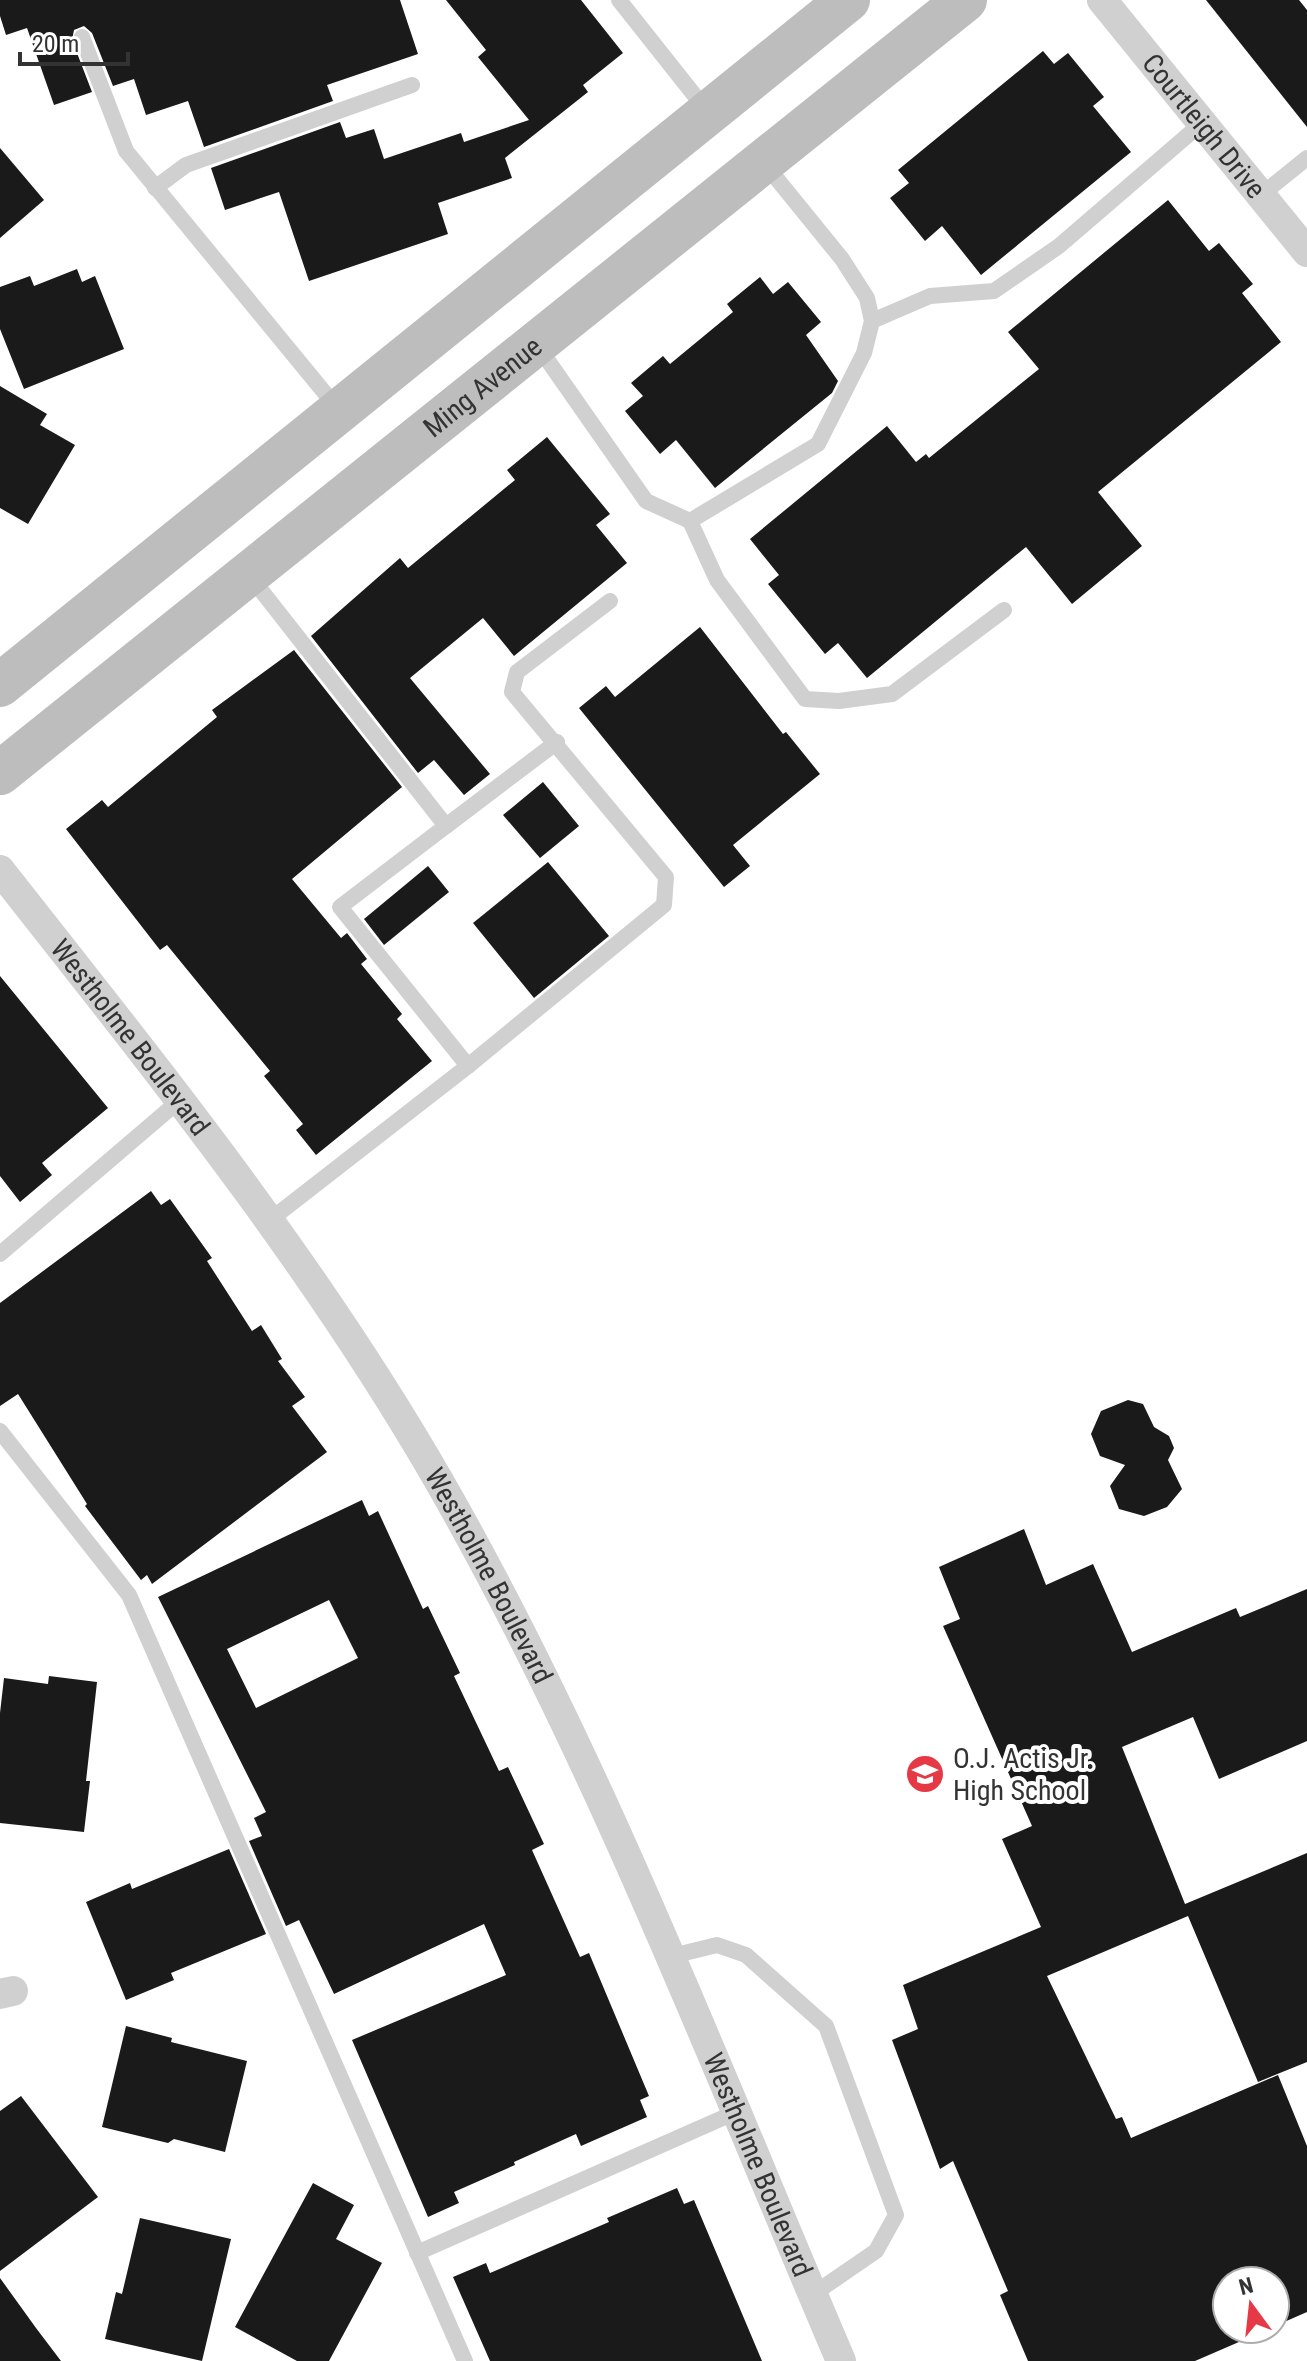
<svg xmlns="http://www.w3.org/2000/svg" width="1307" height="2361" viewBox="0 0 1307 2361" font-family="'Roboto Condensed',sans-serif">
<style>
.building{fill:#1a1a1a;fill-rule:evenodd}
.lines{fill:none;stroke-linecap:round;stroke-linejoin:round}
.service{stroke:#d0d0d0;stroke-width:16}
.minor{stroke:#d0d0d0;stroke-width:30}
.secondary{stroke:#bdbdbd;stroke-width:44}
.labels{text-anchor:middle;stroke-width:8;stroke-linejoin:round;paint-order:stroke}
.street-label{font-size:28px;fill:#333;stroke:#fff}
.poi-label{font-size:28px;fill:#333;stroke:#fff;text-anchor:start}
</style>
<rect width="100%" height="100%" fill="#fff"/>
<g class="building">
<polygon points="0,0 400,0 418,54 327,85 333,101 204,147 188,101 146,115 134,79 113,86 92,33 84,26 74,30 72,40 92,92 54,105 27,28 6,35 0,16"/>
<polygon points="446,0 581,0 623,53 583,85 588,92 505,158 512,178 438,203 448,234 309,281 279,192 225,210 211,168 340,122 346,138 374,129 384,159 461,133 464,142 529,120 478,57 486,50"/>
<polygon points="1206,0 1299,0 1307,10 1307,127"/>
<polygon points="1043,51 1054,64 1068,53 1104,97 1093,106 1131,152 981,275 942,226 925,241 890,198 909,183 898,170"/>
<polygon points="0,148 44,200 0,238"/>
<polygon points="1168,200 1209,251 1219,243 1253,284 1242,293 1281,342 1098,492 1142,546 1072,604 1026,547 867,678 838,643 825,654 768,584 779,575 750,539 887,426 916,462 926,454 929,458 1039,369 1008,332"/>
<polygon points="77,269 82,282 95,276 124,349 24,389 0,329 0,287 30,276 34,286"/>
<polygon points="760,277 773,294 788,282 821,322 806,335 838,381 832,393 715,488 676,440 660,454 625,411 643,396 631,383 663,356 670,364 733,312 727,304"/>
<polygon points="0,386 47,414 40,425 75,445 28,524 0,508"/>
<polygon points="547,437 610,514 596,525 627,563 514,656 483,618 410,678 490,774 464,795 434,760 418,773 311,636 400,558 408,568 515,480 507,470"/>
<polygon points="700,627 783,734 786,732 820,774 733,845 750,866 724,887 579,708 606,686 615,697"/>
<polygon points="294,650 402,787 292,879 341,938 347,933 367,959 361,964 402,1014 397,1019 432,1061 316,1155 296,1130 303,1124 264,1076 270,1071 167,945 160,950 66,829 102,800 108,807 217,717 212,710"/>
<polygon points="543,782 579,826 540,858 503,815"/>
<polygon points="548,862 609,936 534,998 473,923"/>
<polygon points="428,866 449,892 384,945 364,919"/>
<polygon points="0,976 108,1108 42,1163 52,1175 20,1202 0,1176"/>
<polygon points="151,1191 161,1205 170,1199 212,1258 207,1261 252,1331 261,1325 282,1359 278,1361 305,1397 292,1406 327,1452 152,1584 147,1575 141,1580 85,1506 87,1504 18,1394 0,1406 0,1303"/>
<polygon points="1128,1400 1143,1404 1154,1427 1169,1436 1174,1448 1168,1460 1182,1489 1167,1507 1144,1516 1119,1509 1110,1486 1125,1465 1100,1456 1091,1434 1101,1411"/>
<path d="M362,1500L369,1516L378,1511L423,1609L428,1606L460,1673L454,1676L499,1771L508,1767L544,1844L532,1850L580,1957L589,1953L649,2096L640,2100L647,2117L581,2146L576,2134L514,2162L515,2165L454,2192L459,2203L428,2217L352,2040L506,1975L484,1924L334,1994L299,1920L286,1926L249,1841L262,1836L254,1818L266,1812L158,1597ZM329,1600L358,1658L256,1708L227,1649Z"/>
<polygon points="1024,1529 1046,1585 1093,1564 1132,1652 1236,1608 1240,1617 1307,1589 1307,1741 1219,1779 1193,1717 1122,1747 1185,1904 1307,1853 1307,2062 1258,2082 1188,1916 1047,1976 1116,2119 1122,2117 1131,2138 1278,2075 1307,2146 1307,2312 1275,2326 1275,2281 1227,2281 1227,2329 1269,2329 1195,2361 1028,2361 1000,2295 1008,2291 953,2161 940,2169 892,2040 918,2029 903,1985 1041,1927 1002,1839 1032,1826 943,1626 960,1619 939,1567"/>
<polygon points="49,1676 97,1682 86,1781 90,1781 84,1832 0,1823 0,1713 4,1678 48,1684"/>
<polygon points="229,1849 266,1934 171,1973 174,1980 126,2000 86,1902 130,1883 132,1889"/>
<polygon points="126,2026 172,2038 171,2042 247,2061 225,2152 174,2139 168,2143 102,2127"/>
<polygon points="21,2096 98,2197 0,2271 0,2111"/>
<polygon points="313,2183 354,2205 336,2239 382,2263 329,2361 297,2361 235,2327"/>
<polygon points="677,2188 684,2204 694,2200 762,2361 490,2361 453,2277 486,2263 490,2273 609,2222 607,2218"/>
<polygon points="140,2218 231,2239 202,2361 105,2339 116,2292 122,2294"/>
<polygon points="0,2278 36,2328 61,2361 0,2361"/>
</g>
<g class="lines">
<g class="service">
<polyline points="619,0 707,111"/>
<polyline points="82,37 126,151 338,409"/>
<polyline points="155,188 186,165 412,85"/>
<polyline points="1261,195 1307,158"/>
<polyline points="872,321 930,296 994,291 1059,246 1202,123"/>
<polyline points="537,345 646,501 690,521 818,444 864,353 872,321 867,298 842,259 764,163"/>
<polyline points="690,521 717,580 805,699 839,701 892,694 1004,610"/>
<polyline points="249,575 446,826 340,907 468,1066 664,905 666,877 512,692 517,672 610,601"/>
<polyline points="446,826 557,742"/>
<polyline points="270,1220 468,1066"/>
<polyline points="0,1254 180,1100"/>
<polyline points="0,1431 129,1595 465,2361"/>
<polyline points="668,1957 717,1945 746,1955 826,2026 896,2215 876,2251 812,2295"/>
<polyline points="417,2253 734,2113"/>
</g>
<g class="minor">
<path id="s1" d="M1102,0L1307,252"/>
<path id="s2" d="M0,870C155,1067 313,1262 439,1481C598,1758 715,2066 841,2361"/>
<polyline points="0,1994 13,1991"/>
</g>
<g class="secondary">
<polyline points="0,685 848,0"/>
<path id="s3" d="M0,773L965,0"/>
</g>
</g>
<defs>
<symbol id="school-disc" viewBox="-11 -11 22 22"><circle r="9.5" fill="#e63946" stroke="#fff"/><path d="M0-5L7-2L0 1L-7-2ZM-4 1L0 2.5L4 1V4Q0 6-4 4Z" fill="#fff"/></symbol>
</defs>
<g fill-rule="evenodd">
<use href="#school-disc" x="903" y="1752" width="44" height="44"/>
</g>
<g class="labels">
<g class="street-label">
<text dy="10" stroke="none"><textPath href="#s1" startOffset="162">Courtleigh Drive</textPath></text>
<text dy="10" stroke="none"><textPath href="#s3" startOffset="618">Ming Avenue</textPath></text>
<text dy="10" stroke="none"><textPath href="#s2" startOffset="212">Westholme Boulevard</textPath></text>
<text dy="10" stroke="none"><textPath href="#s2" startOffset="860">Westholme Boulevard</textPath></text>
<text dy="10" stroke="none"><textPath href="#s2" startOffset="1508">Westholme Boulevard</textPath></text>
</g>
<g class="poi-label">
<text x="953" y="1768">O.J. Actis Jr.<tspan x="953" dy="32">High School</tspan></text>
</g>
</g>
<g transform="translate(1251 2305) rotate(345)"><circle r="38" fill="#ffffff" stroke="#adadad" stroke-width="2"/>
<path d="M0-6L14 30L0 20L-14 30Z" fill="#e63946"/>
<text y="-12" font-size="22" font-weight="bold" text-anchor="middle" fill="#333333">N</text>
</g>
<path d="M20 52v12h108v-12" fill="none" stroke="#333333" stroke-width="4"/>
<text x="32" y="52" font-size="24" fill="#333333" stroke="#ffffff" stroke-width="6" paint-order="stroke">20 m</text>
</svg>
